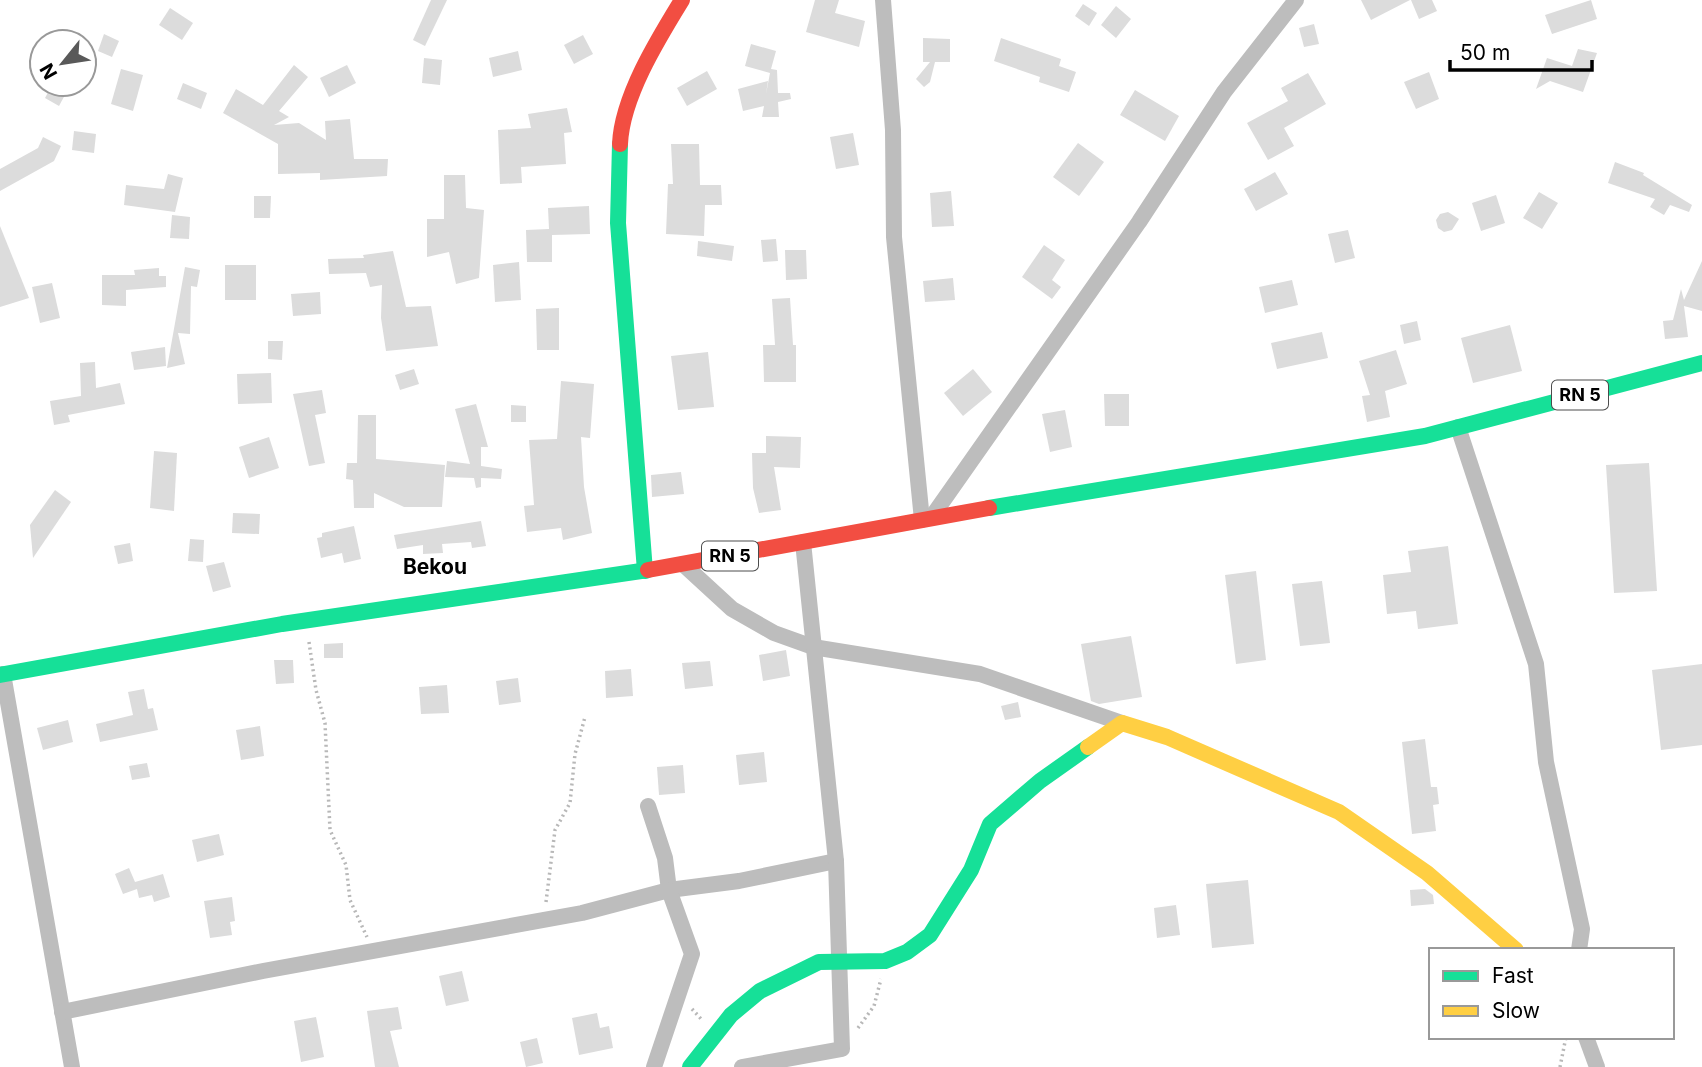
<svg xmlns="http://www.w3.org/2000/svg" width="1702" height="1067" viewBox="0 0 1702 1067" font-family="Inter,sans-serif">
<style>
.building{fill:#dcdcdc}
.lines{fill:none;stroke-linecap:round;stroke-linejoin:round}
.path{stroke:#b8b8b8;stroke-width:3.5;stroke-dasharray:2 3.5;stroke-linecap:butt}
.street{stroke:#bdbdbd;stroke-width:16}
.fast{stroke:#16e098;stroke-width:16}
.slow{stroke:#ffcf43;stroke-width:16}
.jam{stroke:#f24e42;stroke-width:16}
.labels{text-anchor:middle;stroke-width:6;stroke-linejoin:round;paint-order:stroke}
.shield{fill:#fff;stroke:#4c4c4c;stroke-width:2}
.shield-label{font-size:18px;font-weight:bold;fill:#000}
.neighbourhood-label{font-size:21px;font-weight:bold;fill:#000;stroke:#fff}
</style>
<rect width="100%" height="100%" fill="#fff"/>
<g class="building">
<polygon points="431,0 447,0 425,46 413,40"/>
<polygon points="815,0 839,0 835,13 865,21 859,47 806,32"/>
<polygon points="1361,0 1410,0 1371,20"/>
<polygon points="1411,0 1432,0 1437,11 1419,19"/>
<polygon points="1591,0 1597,19 1552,34 1545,15"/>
<polygon points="1083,4 1097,13 1089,26 1075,16"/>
<polygon points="1116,6 1131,19 1116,38 1101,25"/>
<polygon points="170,8 193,23 182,40 159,25"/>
<polygon points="1314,24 1319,44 1304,47 1299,28"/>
<polygon points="104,34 119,41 112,57 98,51"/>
<polygon points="583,35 593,54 574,64 564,45"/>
<polygon points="923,38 950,39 950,62 935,62 930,82 924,87 916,79 930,62 923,62"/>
<polygon points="1001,38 1061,59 1059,66 1076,72 1069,92 1039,82 1040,77 994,61"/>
<polygon points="751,44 776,51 771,69 777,70 778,93 790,93 791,99 778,102 779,117 762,117 764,106 743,111 738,89 768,81 766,94 770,73 745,66"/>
<polygon points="1578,49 1597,53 1583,92 1550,81 1536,89 1547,58 1572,66"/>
<polygon points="518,51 522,70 493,77 489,58"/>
<polygon points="424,58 442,60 440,85 422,83"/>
<polygon points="294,65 308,77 279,111 289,117 274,125 299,123 326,140 325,121 350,119 354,159 388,159 387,176 320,180 320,173 278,174 278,144 223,113 236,89 263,105"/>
<polygon points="347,65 356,83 329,97 320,78"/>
<polygon points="121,69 143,75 133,111 111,104"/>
<polygon points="707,71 717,89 687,106 677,88"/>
<polygon points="1429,72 1439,99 1416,109 1404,82"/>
<polygon points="1308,73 1326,104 1284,128 1294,146 1268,160 1247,123 1288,101 1281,88"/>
<polygon points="183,83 207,93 201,109 177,99"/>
<polygon points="52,85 66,93 59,106 45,98"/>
<polygon points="1135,90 1179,116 1165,141 1120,115"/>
<polygon points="567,108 572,132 564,133 566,164 521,167 522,183 500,184 498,130 531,128 528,114"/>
<polygon points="74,131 96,134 94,153 72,150"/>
<polygon points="853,133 859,165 836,169 830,137"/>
<polygon points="43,137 61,146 54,161 0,191 0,169 38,148"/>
<polygon points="1078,143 1104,162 1079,196 1053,177"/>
<polygon points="671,144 699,144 700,185 721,185 722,205 705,205 704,236 666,234 668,184 673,184"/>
<polygon points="1615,162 1644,173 1643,175 1692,205 1689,212 1670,205 1664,215 1650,207 1655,199 1608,183"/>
<polygon points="1275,172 1288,194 1256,211 1244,189"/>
<polygon points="168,174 183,178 175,212 124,205 126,185 164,189"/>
<polygon points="444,175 465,175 466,208 484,210 479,278 456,284 449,252 427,257 427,219 444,219"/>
<polygon points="951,191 954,226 932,227 930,193"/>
<polygon points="1539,192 1558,203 1542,229 1523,218"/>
<polygon points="1496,195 1505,223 1481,231 1472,203"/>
<polygon points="254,196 271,196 270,218 254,218"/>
<polygon points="589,206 590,234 552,235 552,262 527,262 526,230 549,229 548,208"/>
<polygon points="1448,212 1459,219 1452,230 1444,232 1438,228 1436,220 1440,214"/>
<polygon points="172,215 190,217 189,239 170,238"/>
<polygon points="0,226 29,298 0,307"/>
<polygon points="1348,230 1355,258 1335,263 1328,234"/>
<polygon points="776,239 778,261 763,262 761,240"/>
<polygon points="698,241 734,246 732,261 697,256"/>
<polygon points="1044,245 1065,260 1052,280 1061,287 1052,299 1022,277"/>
<polygon points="785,250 806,250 807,279 786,280"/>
<polygon points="393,251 406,307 431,306 438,346 386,351 381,318 382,285 370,287 366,273 329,274 328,259 364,258 363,255"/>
<polygon points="1702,261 1702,311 1684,306 1688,337 1665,339 1663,321 1673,320 1681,289 1684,300"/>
<polygon points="519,262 521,300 495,302 493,265"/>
<rect x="225" y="265" width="31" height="35"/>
<polygon points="185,267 200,270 197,287 191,286 190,334 178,333 185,364 167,368"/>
<polygon points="159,268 159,276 166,276 166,287 126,290 126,306 102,305 102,275 135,275 134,270"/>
<polygon points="953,278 955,300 925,302 923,281"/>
<polygon points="1292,280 1298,305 1265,313 1259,287"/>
<polygon points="52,283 60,318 40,323 32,287"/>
<polygon points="320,292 321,314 293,316 291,294"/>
<polygon points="790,298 793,345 796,345 796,382 764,382 763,345 775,345 772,299"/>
<polygon points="559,308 559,350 537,350 536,309"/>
<polygon points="1417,321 1421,340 1404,344 1400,325"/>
<polygon points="1510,325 1522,371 1473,383 1461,338"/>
<polygon points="1322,332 1328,358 1277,369 1271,343"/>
<polygon points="268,341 283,341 282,360 268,359"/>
<polygon points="165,347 166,366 134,370 131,352"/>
<polygon points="1396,350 1407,384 1385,391 1390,417 1367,422 1362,396 1370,395 1359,361"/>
<polygon points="708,352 714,407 678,410 671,356"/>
<polygon points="95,362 96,388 120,383 125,404 68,415 70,422 54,425 50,401 81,396 80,363"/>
<polygon points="414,369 419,384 400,390 395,375"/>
<polygon points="973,369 992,392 963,416 944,393"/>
<polygon points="271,373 272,403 238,404 237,374"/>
<polygon points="561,381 594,384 590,438 581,437 584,487 592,533 563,540 561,528 527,532 524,506 534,505 529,440 557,439"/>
<polygon points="322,390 326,413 315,415 325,463 309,466 293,394"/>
<polygon points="1104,394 1129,394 1129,426 1105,426"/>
<polygon points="476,404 488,447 481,447 481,466 502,469 501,479 481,478 481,487 476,488 474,478 445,477 447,461 470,464 455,409"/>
<polygon points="511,405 526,406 526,422 511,422"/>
<polygon points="1065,410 1072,447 1050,452 1042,414"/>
<polygon points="358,415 376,415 376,459 445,465 442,507 404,507 374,493 374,508 354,508 353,480 346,479 347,463 357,463"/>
<polygon points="766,436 801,437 800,468 774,467 781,510 759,513 753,488 752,453 766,453"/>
<polygon points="269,437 279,468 249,478 239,447"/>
<polygon points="154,451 177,453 174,511 150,508"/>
<polygon points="1649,463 1657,591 1614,593 1606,465"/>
<polygon points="681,472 684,494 652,497 651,475"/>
<polygon points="55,490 71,502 33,558 30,525"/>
<polygon points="233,513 260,514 259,534 232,533"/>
<polygon points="481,521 486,546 472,548 471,542 442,544 443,553 423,554 423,545 397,549 394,535"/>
<polygon points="354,526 361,559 344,563 342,553 321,558 317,538 322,537 322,533"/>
<polygon points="190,539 204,540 203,562 188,561"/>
<polygon points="130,543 133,561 118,564 114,546"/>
<polygon points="1448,546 1458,624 1418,629 1416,611 1387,614 1383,575 1411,572 1408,551"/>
<polygon points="224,562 231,587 213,592 206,566"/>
<polygon points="1256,571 1266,660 1236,664 1225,575"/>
<polygon points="1322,581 1330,643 1300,646 1292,584"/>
<polygon points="1131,636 1142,697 1099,704 1091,701 1081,644"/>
<polygon points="343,643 343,658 324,658 324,644"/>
<polygon points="786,650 790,676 763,681 759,655"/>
<polygon points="274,660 293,660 294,683 276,684"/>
<polygon points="710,661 713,686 685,689 682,663"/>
<polygon points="1702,664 1702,745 1661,750 1652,670"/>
<polygon points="631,669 633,696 606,698 605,671"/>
<polygon points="518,678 521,702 499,705 496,681"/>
<polygon points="447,685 449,713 421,714 419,687"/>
<polygon points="144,689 148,709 153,708 158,730 100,742 96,724 133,715 128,692"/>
<polygon points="1018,702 1021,717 1005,720 1001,706"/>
<polygon points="68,720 73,742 43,750 37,728"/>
<polygon points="260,726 264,756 241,760 236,730"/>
<polygon points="1425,739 1431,787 1437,787 1439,804 1433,805 1436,831 1412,834 1402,742"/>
<polygon points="764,752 767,782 739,785 736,755"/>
<polygon points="147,763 150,777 132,780 129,766"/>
<polygon points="683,765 685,793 659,795 657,767"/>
<polygon points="219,834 224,855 197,862 192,840"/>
<polygon points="129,868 135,882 163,874 170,897 154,902 152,895 139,898 137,889 123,894 115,874"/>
<polygon points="1248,880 1254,944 1212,948 1206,884"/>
<polygon points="1425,889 1433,895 1434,904 1411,906 1410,890"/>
<polygon points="232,897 235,921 230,922 232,935 210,938 204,901"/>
<polygon points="1176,905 1180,935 1157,938 1154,908"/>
<polygon points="462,971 469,1001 446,1006 439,976"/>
<polygon points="398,1007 402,1029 390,1031 399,1067 375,1067 367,1011"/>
<polygon points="597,1013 600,1028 609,1026 613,1048 579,1055 572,1018"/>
<polygon points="316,1017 324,1057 301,1062 294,1021"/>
<polygon points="537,1038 543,1063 526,1067 520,1042"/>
</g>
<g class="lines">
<g class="path">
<polyline points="309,642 316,690 325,723 330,830 346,865 350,900 367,937"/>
<polyline points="546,902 555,830 570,803 575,754 585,717"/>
<polyline points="692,1009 703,1021"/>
<polyline points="858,1028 874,1006 881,979"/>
<polyline points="1560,1067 1566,1037"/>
</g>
<g class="street">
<polyline points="883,0 893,130 894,237 922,520"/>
<polyline points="1458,427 1536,664 1546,762 1582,929 1579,950"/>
<polyline points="931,518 1139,222 1224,92 1296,0"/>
<polyline points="683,564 732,609 774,633 813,647 980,674 1122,723"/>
<polyline points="3,674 72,1067"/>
<polyline points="648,806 665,858 669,890 739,881 836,861"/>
<polyline points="62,1012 263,971 582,913 669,890 692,954 654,1067"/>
<polyline points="1586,1037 1597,1067"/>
<polyline points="742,1067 842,1049 836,861 803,542"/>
</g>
<g class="fast">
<polyline points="620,144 618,223 645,571"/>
<polyline points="989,508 1425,436 1702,363"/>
<polyline points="0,675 282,624 648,570"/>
<polyline points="690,1067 731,1015 760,991 819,962 885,961 907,952 930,935 971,870 990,824 1040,781 1088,747"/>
</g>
<polyline class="slow" points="1088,747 1122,723 1167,737 1339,812 1427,873 1516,950"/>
<g class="jam">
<path d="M620,144C622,97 658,39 682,0"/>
<polyline points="648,570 989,508"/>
</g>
</g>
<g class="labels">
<g class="shield">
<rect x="1552" y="380.5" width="56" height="29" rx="5"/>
<rect x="702" y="541.5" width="56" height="29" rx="5"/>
</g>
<g class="shield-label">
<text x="1580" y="401">RN 5</text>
<text x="730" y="562">RN 5</text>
</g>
<g class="neighbourhood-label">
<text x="435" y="574">Bekou</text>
</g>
</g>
<rect x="1429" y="948" width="245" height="91" fill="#ffffff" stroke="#999999" stroke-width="2"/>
<rect x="1443" y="971" width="35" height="10" fill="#16e098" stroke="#999999" stroke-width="2"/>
<text x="1492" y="983" font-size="21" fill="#000000">Fast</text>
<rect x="1443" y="1006" width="35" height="10" fill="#ffcf43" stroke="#999999" stroke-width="2"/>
<text x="1492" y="1018" font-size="21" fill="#000000">Slow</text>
<g transform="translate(63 63) rotate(240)"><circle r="33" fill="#ffffff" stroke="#999999" stroke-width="2"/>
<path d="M0-5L12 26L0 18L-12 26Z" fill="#595959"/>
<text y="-10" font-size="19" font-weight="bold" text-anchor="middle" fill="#000000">N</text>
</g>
<path d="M1450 60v10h142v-10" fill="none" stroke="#000000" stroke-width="3.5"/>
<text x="1460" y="60" font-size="21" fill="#000000" stroke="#ffffff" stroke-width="5" paint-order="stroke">50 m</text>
</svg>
